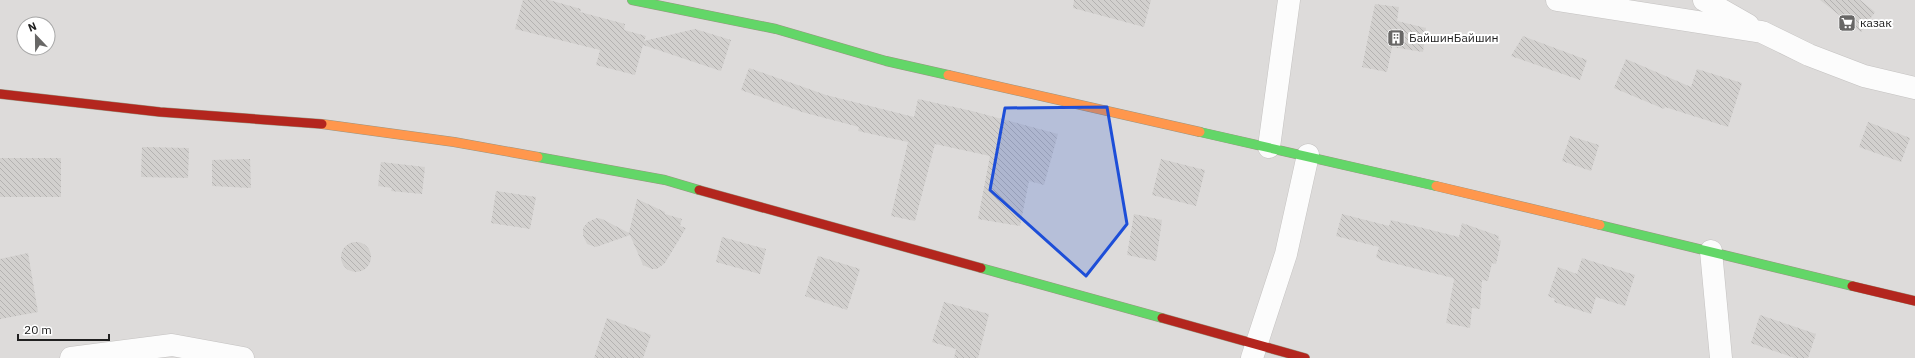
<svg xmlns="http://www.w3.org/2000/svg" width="1915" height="358" viewBox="0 0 1915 358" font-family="'IBM Plex Sans',sans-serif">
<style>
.residential{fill:#dddbda;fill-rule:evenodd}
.building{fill:url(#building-back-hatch)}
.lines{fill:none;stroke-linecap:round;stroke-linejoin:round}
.street-casing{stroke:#c4c2c1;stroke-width:23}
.fast-casing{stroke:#999580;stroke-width:10}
.slow-casing{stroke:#999580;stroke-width:10}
.jam-casing{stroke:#999580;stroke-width:10}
.street{stroke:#fcfcfc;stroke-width:22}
.fast{stroke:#63d668;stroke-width:9}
.slow{stroke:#ff974d;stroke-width:9}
.jam{stroke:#b3261e;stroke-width:9}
.marked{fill:#1d4ed8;fill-opacity:0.2;stroke:#1d4ed8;stroke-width:3;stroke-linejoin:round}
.labels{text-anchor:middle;stroke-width:4;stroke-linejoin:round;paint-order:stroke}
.poi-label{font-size:12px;fill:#202020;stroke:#fff;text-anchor:start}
</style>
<defs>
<pattern id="building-back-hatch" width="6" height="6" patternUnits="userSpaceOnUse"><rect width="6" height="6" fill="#d2d0ce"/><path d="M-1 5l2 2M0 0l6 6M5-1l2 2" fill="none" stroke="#b4b2b1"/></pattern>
</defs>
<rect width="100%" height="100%" fill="#eeebe8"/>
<path class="residential" d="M0,0H1915V358H0ZM24,24H48V48H24Z"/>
<g class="building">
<polygon points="523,0 549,0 581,9 580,12 625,24 624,30 646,36 644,41 695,29 731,40 721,71 643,45 635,75 596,65 600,50 515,29"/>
<polygon points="1074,0 1151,0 1144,27 1073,8"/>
<polygon points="1820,0 1860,0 1875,12 1861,32"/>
<polygon points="1375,4 1399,7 1397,21 1426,28 1423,52 1392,47 1387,72 1362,67"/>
<polygon points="1523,36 1587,60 1580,80 1511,56"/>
<polygon points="1626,59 1691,87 1697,69 1742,83 1728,127 1665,107 1664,109 1614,88"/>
<polygon points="749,68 826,95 914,117 918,99 972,111 1058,134 1044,185 1029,181 1020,226 978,219 990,156 935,144 915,221 891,216 908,142 858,131 859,127 802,112 741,90"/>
<polygon points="1868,122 1910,138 1901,162 1859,147"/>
<polygon points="1570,136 1599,145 1591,171 1562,161"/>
<polygon points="142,147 189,148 188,178 141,177"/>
<rect x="0" y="158" width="61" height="39"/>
<polygon points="250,159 251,188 212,186 212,160"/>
<polygon points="1161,159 1205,170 1196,206 1152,195"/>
<polygon points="381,162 425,167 422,194 391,191 392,188 378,186"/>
<polygon points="496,191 536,197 530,229 491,223"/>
<polygon points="637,199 665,212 665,214 682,219 680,226 686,228 665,263 657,269 652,269 643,265 630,235 596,247 587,244 583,235 583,228 588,222 597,218 602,219 629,233"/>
<polygon points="1134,214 1162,220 1156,261 1127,255"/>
<polygon points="1342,214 1389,226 1391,220 1459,237 1462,223 1499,236 1498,240 1501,241 1496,264 1492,263 1488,281 1482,280 1480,309 1472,308 1470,328 1446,323 1454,280 1453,278 1381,260 1376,257 1379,247 1336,236"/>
<polygon points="722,237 766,249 760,274 716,262"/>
<circle cx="356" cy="257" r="15"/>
<polygon points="28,253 38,312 0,319 0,259"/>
<polygon points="818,256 860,269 847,310 805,296"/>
<polygon points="1582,258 1635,275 1625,306 1596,297 1591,314 1554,302 1555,299 1548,296 1558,267 1577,274"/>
<polygon points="944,302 989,314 978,358 954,358 956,349 932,342"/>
<polygon points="1760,315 1816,334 1808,358 1795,358 1751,343"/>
<polygon points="607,318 651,335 643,358 594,358"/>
</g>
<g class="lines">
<defs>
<g id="street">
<polyline points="1557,0 1762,32 1809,55 1864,76 1915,88"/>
<polyline points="1704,0 1748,25"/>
<polyline points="1269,147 1289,0"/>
<polyline points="1711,251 1721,358"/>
<polyline points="71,358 172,345 243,358"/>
<polyline points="1252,358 1286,254 1308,155"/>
</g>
<g id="fast">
<polyline points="632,0 776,29 886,61 948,75"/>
<polyline points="1200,132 1436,186"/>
<polyline points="538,157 665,180 699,190"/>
<polyline points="1600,225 1852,286"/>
<polyline points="981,268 1162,318"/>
</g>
<g id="slow">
<polyline points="948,75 1200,132"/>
<polyline points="322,124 454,142 538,157"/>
<polyline points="1436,186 1600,225"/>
</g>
<g id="jam">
<polyline points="0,94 160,112 322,124"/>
<polyline points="699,190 981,268"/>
<polyline points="1852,286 1915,301"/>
<polyline points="1162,318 1305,358"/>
</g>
</defs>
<use href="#street" class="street-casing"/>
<use href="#fast" class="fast-casing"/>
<use href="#slow" class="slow-casing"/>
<use href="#jam" class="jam-casing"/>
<use href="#street" class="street"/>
<use href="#fast" class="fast"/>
<use href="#slow" class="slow"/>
<use href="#jam" class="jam"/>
</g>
<path class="marked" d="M1107,107L1127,224L1086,276L990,190L1005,108Z"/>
<defs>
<symbol id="supermarket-square" viewBox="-11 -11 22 22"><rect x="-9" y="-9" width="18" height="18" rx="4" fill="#686766" stroke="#fff"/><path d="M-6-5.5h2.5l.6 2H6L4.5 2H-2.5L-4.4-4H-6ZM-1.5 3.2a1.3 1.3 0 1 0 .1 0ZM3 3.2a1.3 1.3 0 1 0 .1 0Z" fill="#fff"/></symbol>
<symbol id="building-square" viewBox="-11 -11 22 22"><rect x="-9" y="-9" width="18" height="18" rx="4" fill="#686766" stroke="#fff"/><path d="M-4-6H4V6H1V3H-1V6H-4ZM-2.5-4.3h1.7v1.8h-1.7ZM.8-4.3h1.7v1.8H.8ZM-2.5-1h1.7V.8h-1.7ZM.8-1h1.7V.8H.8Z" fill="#fff"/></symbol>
</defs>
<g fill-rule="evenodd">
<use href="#supermarket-square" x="1837" y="13" width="20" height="20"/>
<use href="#building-square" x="1386" y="28" width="20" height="20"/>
</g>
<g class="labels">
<g class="poi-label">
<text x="1860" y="27">казак</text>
<text x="1409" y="42">БайшинБайшин</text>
</g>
</g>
<g transform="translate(36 36) rotate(338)"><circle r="19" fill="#ffffff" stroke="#a6a6a6"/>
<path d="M0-3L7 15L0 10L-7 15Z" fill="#686766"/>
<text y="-6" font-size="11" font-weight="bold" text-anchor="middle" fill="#202020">N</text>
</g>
<path d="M18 334v6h91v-6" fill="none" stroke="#202020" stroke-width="2"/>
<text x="24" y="334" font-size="12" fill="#202020" stroke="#ffffff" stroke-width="3" paint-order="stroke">20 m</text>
</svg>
